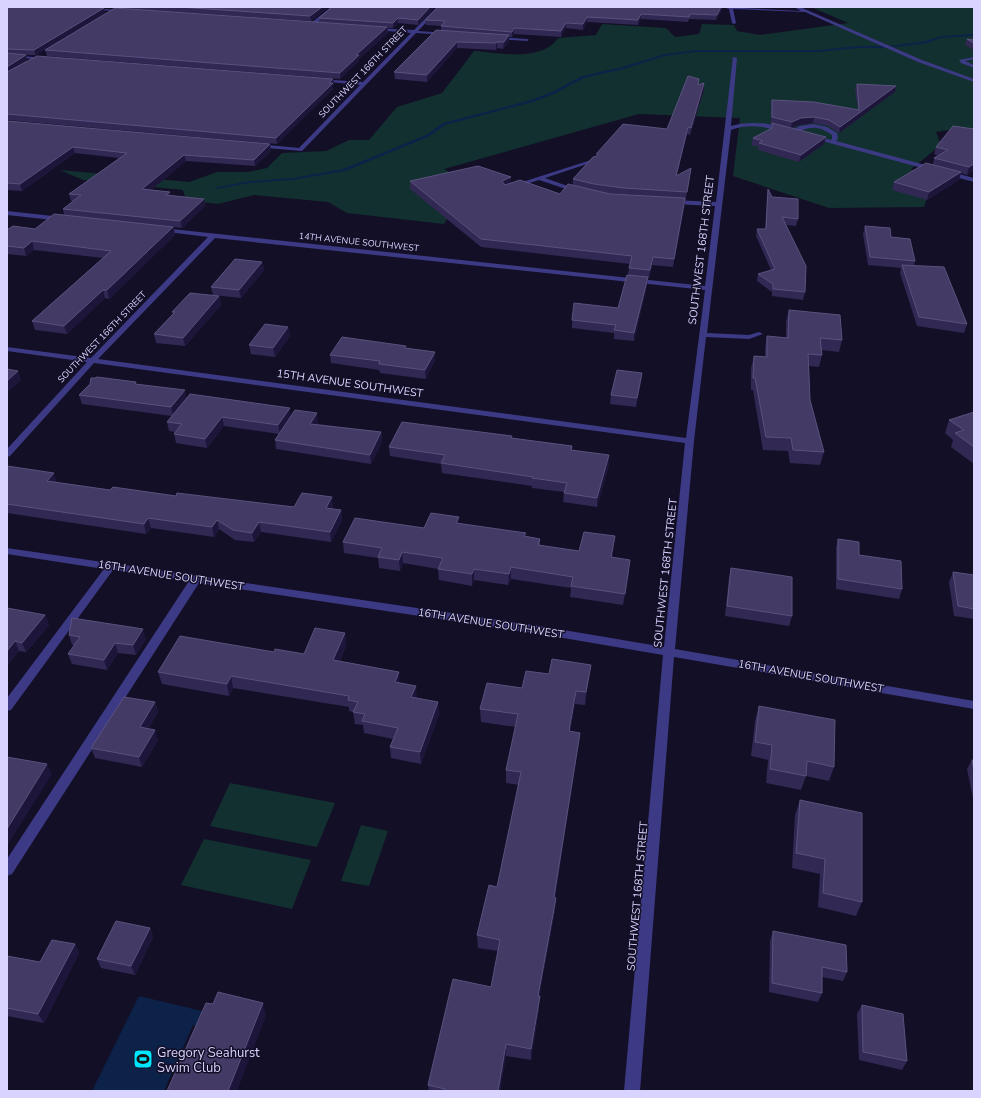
<svg xmlns="http://www.w3.org/2000/svg" width="981" height="1098" viewBox="0 0 981 1098" font-family="'Nunito Sans',sans-serif">
<style>
.green{fill:#12302f}
.water{fill:#0c2248}
.lines{fill:none;stroke-linecap:round;stroke-linejoin:round}
.stream{fill:#0c2248;fill-rule:evenodd}
.minor{fill:#3d3a85;fill-rule:evenodd}
.wall{fill:#312854}
.shaded-wall{fill:#1d163a}
.building{fill:#433a66;stroke:#5a527e}
.labels{text-anchor:middle;stroke-width:3;stroke-linejoin:round;paint-order:stroke}
.far-street-label{font-size:9px;fill:#d9d4ff;stroke:#130f26}
.street-label{font-size:11px;fill:#d9d4ff;stroke:#130f26}
.near-poi-label{font-size:13px;fill:#d9d4ff;stroke:#130f26;text-anchor:start}
</style>
<rect width="100%" height="100%" fill="#130f26"/>
<g class="green">
<path d="M811,7H974V130L962,128L936,132L941,145L911,169L934,179L924,207L829,208L733,176L740,118L639,114L444,169L486,192L459,199L444,224L347,213L328,202L254,195L218,204L186,200L183,190L83,180L60,170L189,182L217,172H248L267,168L282,153L326,151L349,140H369L397,107L442,93L474,51C499,53 542,62 558,38L596,35L602,24L666,28L675,37L699,34L702,24L734,25L737,31L760,35L848,23Z"/>
<polygon points="230,783 335,803 317,847 210,826"/>
<polygon points="361,825 388,831 369,886 341,881"/>
<polygon points="204,839 311,860 292,909 181,885"/>
</g>
<polygon class="water" points="139,996 206,1012 199,1026 193,1025 164,1091 92,1091"/>
<g class="lines">
<polygon class="stream" points="974,34 974,36 941,38 927,43 888,48 858,48 819,52 696,52 665,56 624,69 584,78 554,94 533,102 445,125 428,137 345,171 293,180 250,183 216,189 214,188 250,181 293,178 343,169 426,135 443,123 531,100 552,92 582,76 622,67 665,54 696,50 819,50 858,46 888,46 926,41 941,36"/>
<g class="minor">
<polygon points="62,7 83,7 127,11 125,12"/>
<polygon points="331,7 336,7 314,26 310,26 310,24"/>
<polygon points="437,7 441,7 418,31 447,33 449,35 416,33 302,151 255,147 254,146 257,144 299,148 360,85 320,81 318,79 363,82 411,33 375,30 373,28 414,30"/>
<polygon points="723,7 801,11 794,7 800,7 922,60 974,79 974,82 918,62 805,12 733,9 736,23 734,24 732,23 729,9"/>
<polygon points="496,37 527,39 529,40 527,41 494,39"/>
<polygon points="7,55 47,58 49,59 47,60 7,57"/>
<path d="M733,57L737,58L731,126C746,121 773,122 787,130L784,132C766,127 749,123 731,130L707,333L749,335L759,332L763,334L749,339L706,337L694,441L675,649L974,701V709L674,657L640,1091H624L663,655L540,634L199,583L12,874L7,876V859L189,581L113,570L11,710L7,711V698L104,569L7,554V548L540,626L664,647L685,443L94,363L10,456L7,457V449L87,362L7,351V347L91,358L208,237L160,231V229L162,228L705,286L715,206L673,204L670,202L673,200L716,202ZM215,238L705,290L686,438L98,359Z"/>
<polygon points="974,57 974,59 965,61 974,65 974,68 961,63 959,60"/>
<path d="M813,124L827,127L837,133L838,139L836,141L974,178V182L811,138V136L813,135L831,140L832,139V135C817,123 807,128 791,134L788,132L800,126Z"/>
<polygon points="591,160 596,161 545,178 579,190 579,192 575,192 539,180 513,188 510,186"/>
<polygon points="7,211 62,217 65,219 62,221 7,215"/>
</g>
</g>
<g class="wall">
<polygon points="7,7 105,13 36,55 26,55 27,60 20,65 333,79 334,84 333,85 333,89 277,144 7,120"/>
<polygon points="99,7 329,7 311,21 116,8"/>
<polygon points="435,7 418,25 398,23 393,28 387,28 388,33 359,59 359,61 340,79 47,56 45,50 320,23 319,18"/>
<polygon points="723,8 716,20 689,19 688,22 641,19 638,25 587,22 583,30 566,28 561,37 514,34 512,37 509,37 509,41 503,49 497,48 496,50 457,48 427,82 395,79 394,72 441,30 441,26 426,25 425,20"/>
<polygon points="967,39 974,40 974,50 965,45"/>
<polygon points="699,79 698,85 704,83 704,90 690,135 687,134 677,175 690,176 673,267 652,265 649,278 648,278 647,285 634,341 614,339 614,333 572,328 572,320 618,308 628,275 629,268 630,264 481,247 410,189 410,181 511,183 560,194 573,185 573,179 667,129"/>
<polygon points="857,84 895,92 839,133 828,126 813,123 800,125 792,128 826,137 824,144 799,162 758,150 759,147 751,145 753,138 771,129 772,123 771,123 771,106 772,100 858,110 855,89"/>
<polygon points="7,121 271,151 255,166 186,161 151,190 171,196 204,199 205,206 182,228 174,227 175,235 109,299 105,298 67,334 35,330 32,321 103,258 34,250 26,256 7,254 7,230 35,229 64,215 63,209 73,201 71,201 69,194 119,158 75,153 22,191 7,190"/>
<polygon points="974,129 974,170 967,175 961,173 959,180 927,200 892,190 894,182 933,165 934,158 939,156 934,154 936,147"/>
<polygon points="768,189 772,197 798,219 796,226 786,225 805,292 803,300 772,296 772,292 757,281 758,274 771,270 756,236 757,229 765,229 767,196"/>
<polygon points="865,226 891,237 915,261 914,265 967,324 964,333 917,326 900,273 901,268 868,265 863,234"/>
<polygon points="262,262 264,270 241,298 213,295 211,287"/>
<polygon points="219,296 221,305 185,346 156,343 154,334 173,314 172,312"/>
<polygon points="789,310 842,340 839,352 821,350 822,355 819,367 809,366 810,400 824,452 820,465 790,463 788,451 763,450 753,390 751,390 751,368 754,356 765,357 765,348 767,336 786,338 786,321"/>
<polygon points="288,327 290,336 275,357 251,354 249,345"/>
<polygon points="435,352 435,360 426,379 380,373 379,370 331,363 330,355"/>
<polygon points="642,373 641,382 636,407 610,404 611,395"/>
<polygon points="136,382 136,384 186,398 291,416 318,422 317,424 381,432 382,442 371,464 276,449 275,440 279,434 224,426 207,448 176,443 174,434 175,432 169,431 167,422 172,416 82,404 79,395"/>
<polygon points="974,412 974,464 951,447 953,440 945,433 949,420"/>
<polygon points="512,438 572,446 572,450 609,465 597,507 563,502 564,492 532,488 532,486 442,473 441,464 390,456 389,447"/>
<polygon points="7,466 57,482 57,483 110,490 176,496 294,507 333,506 332,509 341,510 342,520 331,542 261,532 254,542 235,540 219,529 214,537 151,528 146,534 7,513"/>
<polygon points="459,517 459,523 540,539 540,545 579,551 614,547 612,558 629,571 623,605 570,597 571,588 511,579 508,585 474,580 472,586 439,580 438,569 403,563 400,571 379,568 378,558 344,553 343,542 424,528"/>
<polygon points="838,539 902,589 899,599 836,589 836,548"/>
<polygon points="731,568 792,616 789,626 725,616 729,577"/>
<polygon points="953,572 974,575 974,619 954,616 949,582"/>
<polygon points="7,608 45,615 49,625 26,652 19,651 7,666"/>
<polygon points="345,633 346,645 340,661 400,683 417,697 416,698 438,702 439,714 421,764 391,758 390,747 393,739 364,733 363,725 355,724 353,712 349,711 349,707 233,688 229,696 162,684 158,672 274,652 304,654"/>
<polygon points="69,635 146,639 136,655 118,653 107,670 72,664 68,654 75,645 72,645"/>
<polygon points="549,674 589,677 585,705 575,704 570,731 578,746 555,897 555,910 539,996 539,1008 531,1060 506,1056 500,1091 429,1091 428,1085 491,987 498,951 478,948 477,935 497,887 519,785 506,783 506,770 516,727 481,722 480,709 522,688"/>
<polygon points="155,702 158,712 148,729 158,740 142,767 95,758 91,748"/>
<polygon points="759,706 834,767 829,781 806,776 801,790 766,783 768,760 751,756 755,721"/>
<polygon points="972,760 974,760 974,803 967,769"/>
<polygon points="800,800 862,902 856,916 818,907 820,874 792,868 795,815"/>
<polygon points="150,928 153,937 135,975 101,968 97,959"/>
<polygon points="773,931 847,972 843,981 822,977 822,993 818,1002 769,992 770,941"/>
<polygon points="75,944 79,953 44,1023 7,1016 7,956 40,962"/>
<polygon points="862,1005 907,1061 902,1070 859,1060 857,1014"/>
</g>
<g class="shaded-wall">
<polygon points="322,7 329,7 311,21 310,16"/>
<polygon points="430,7 435,7 418,25 418,20"/>
<polygon points="721,7 723,7 723,8 716,20 717,15"/>
<polygon points="104,8 105,13 36,55 34,50"/>
<polygon points="641,14 641,19 638,25 638,20"/>
<polygon points="587,17 587,22 583,30 583,24"/>
<polygon points="398,18 398,23 393,28 393,23"/>
<polygon points="566,23 566,28 561,37 561,31"/>
<polygon points="387,27 388,33 359,59 359,61 340,79 340,73 356,55"/>
<polygon points="514,28 514,34 512,37 512,32"/>
<polygon points="509,35 509,41 503,49 504,42"/>
<polygon points="457,42 457,48 427,82 427,75"/>
<polygon points="497,42 497,48 496,50 496,43"/>
<polygon points="26,55 27,60 7,73 7,67"/>
<polygon points="333,79 334,84 333,85 333,89 277,144 276,138"/>
<polygon points="704,83 704,90 690,135 691,128"/>
<polygon points="896,86 895,92 839,133 840,127"/>
<polygon points="814,117 813,123 800,125 791,128 792,122 801,118"/>
<polygon points="688,127 687,134 675,183 676,176"/>
<polygon points="826,137 824,144 799,162 801,155"/>
<polygon points="270,144 271,151 255,166 254,160"/>
<polygon points="73,147 75,153 22,191 20,184"/>
<polygon points="184,155 186,161 144,196 142,189"/>
<polygon points="974,164 974,170 967,175 969,167"/>
<polygon points="961,172 959,180 927,200 929,192"/>
<polygon points="511,177 511,185 502,188 502,181"/>
<polygon points="170,192 171,199 166,195"/>
<polygon points="685,198 685,206 673,267 674,259"/>
<polygon points="204,199 205,206 182,228 180,221"/>
<polygon points="173,227 175,235 109,299 107,290"/>
<polygon points="32,241 34,250 26,256 24,248"/>
<polygon points="653,257 652,265 649,278 650,270"/>
<polygon points="262,262 264,270 241,298 239,290"/>
<polygon points="648,277 647,285 634,341 634,333"/>
<polygon points="103,290 105,298 67,334 64,326"/>
<polygon points="219,296 221,305 185,346 183,338"/>
<polygon points="288,327 290,336 275,357 273,348"/>
<polygon points="435,352 435,360 426,379 425,370"/>
<polygon points="18,371 21,380 7,393 7,381"/>
<polygon points="642,373 641,382 636,407 637,398"/>
<polygon points="185,390 187,399 173,416 171,407"/>
<polygon points="290,408 291,417 280,434 278,425"/>
<polygon points="317,413 318,422 311,433 310,424"/>
<polygon points="222,417 224,426 207,448 205,439"/>
<polygon points="381,432 382,442 371,464 370,455"/>
<polygon points="609,455 609,465 597,507 597,498"/>
<polygon points="54,473 57,482 50,491 47,481"/>
<polygon points="332,497 333,506 327,517 326,508"/>
<polygon points="341,510 342,520 331,542 330,532"/>
<polygon points="459,517 459,528 456,523"/>
<polygon points="148,518 151,528 146,534 144,524"/>
<polygon points="217,520 219,529 214,537 212,527"/>
<polygon points="259,522 261,532 254,542 252,533"/>
<polygon points="615,536 614,547 610,568 611,557"/>
<polygon points="402,552 403,563 400,571 399,560"/>
<polygon points="511,567 511,579 508,585 509,574"/>
<polygon points="474,569 474,580 472,586 472,574"/>
<polygon points="45,615 49,625 26,652 22,643"/>
<polygon points="143,629 146,639 136,655 133,645"/>
<polygon points="345,633 346,645 335,672 333,660"/>
<polygon points="15,641 19,651 7,666 7,651"/>
<polygon points="115,643 118,653 107,670 104,660"/>
<polygon points="591,665 589,677 585,705 586,692"/>
<polygon points="399,672 400,684 395,682"/>
<polygon points="231,676 233,688 229,696 227,684"/>
<polygon points="416,686 417,697 412,709 411,697"/>
<polygon points="576,691 575,704 568,744 569,731"/>
<polygon points="155,702 158,712 143,737 140,727"/>
<polygon points="438,702 439,714 421,764 420,752"/>
<polygon points="155,730 158,740 142,767 139,757"/>
<polygon points="580,733 578,746 553,910 554,897"/>
<polygon points="47,764 52,774 7,846 7,829"/>
<polygon points="556,898 555,910 537,1007 538,996"/>
<polygon points="150,928 153,937 135,975 131,966"/>
<polygon points="75,944 79,953 44,1023 38,1014"/>
<polygon points="540,996 539,1008 531,1060 531,1049"/>
<polygon points="263,1003 266,1016 237,1091 228,1091"/>
<polygon points="506,1044 506,1056 500,1091 498,1091"/>
</g>
<g class="building">
<polygon points="7,7 95,7 104,8 34,50 7,49"/>
<polygon points="179,7 322,7 310,16"/>
<polygon points="332,7 430,7 418,20 398,18 393,23 319,18"/>
<polygon points="438,7 721,7 717,15 690,14 689,17 641,14 638,20 587,17 583,24 566,23 561,31 514,28 512,32 441,26 445,21 425,20"/>
<polygon points="115,8 387,27 356,55 359,55 340,73 45,50"/>
<polygon points="436,30 509,35 504,42 497,42 496,43 457,42 427,75 394,72"/>
<polygon points="967,39 974,40 974,43"/>
<polygon points="7,53 26,55 7,67"/>
<polygon points="37,56 333,79 329,83 333,83 276,138 7,114 7,72"/>
<polygon points="688,76 699,79 698,85 704,83 691,128 688,127 676,176 691,168 687,192 624,188 594,184 573,179 593,157 597,156 597,153 623,124 667,129"/>
<polygon points="857,84 896,86 840,127 829,120 814,117 801,118 792,122 772,117 772,100 814,102 859,110"/>
<polygon points="7,121 270,144 254,160 184,155 142,189 170,192 166,195 204,199 180,221 63,209 81,195 69,194 127,153 73,147 20,184 7,183"/>
<polygon points="772,123 826,137 801,155 759,143 763,141 753,138 772,128"/>
<polygon points="953,126 974,129 974,164 969,167 934,158 948,150 936,147"/>
<polygon points="926,163 961,172 929,192 894,182"/>
<polygon points="478,166 511,177 502,181 505,185 520,180 560,194 568,184 610,194 685,198 674,259 653,257 650,270 629,268 632,256 481,239 410,181"/>
<polygon points="768,189 772,197 798,199 798,219 782,217 806,266 805,292 773,289 773,284 758,274 775,269 757,229 766,229"/>
<polygon points="54,214 173,227 107,290 103,290 64,326 32,321 111,251 32,241 24,248 7,246 7,230 13,226 35,229"/>
<polygon points="865,226 890,228 891,237 910,239 915,261 870,257"/>
<polygon points="235,259 262,262 239,290 211,287"/>
<polygon points="902,265 944,267 967,324 919,317"/>
<polygon points="627,275 648,277 634,333 614,330 616,325 572,320 574,303 618,308"/>
<polygon points="190,293 219,296 183,338 154,334 175,312 172,312"/>
<polygon points="789,310 840,315 842,340 820,338 822,355 808,354 810,400 824,452 793,450 791,438 766,437 755,378 753,378 754,356 767,357 767,336 788,338"/>
<polygon points="265,324 288,327 273,348 249,345"/>
<polygon points="342,337 406,346 405,348 435,352 425,370 379,364 380,361 330,355"/>
<polygon points="7,369 18,371 7,381"/>
<polygon points="617,370 642,373 637,398 611,395"/>
<polygon points="97,377 136,382 135,384 185,390 171,407 79,395 90,384 91,378 95,378"/>
<polygon points="190,394 290,408 278,425 222,417 205,439 174,434 182,424 167,422"/>
<polygon points="295,410 317,413 310,424 381,432 370,455 275,440"/>
<polygon points="974,412 974,447 955,433 964,430 949,420"/>
<polygon points="402,422 512,436 511,438 572,446 571,450 609,455 597,498 564,493 567,483 532,478 533,477 441,463 445,455 389,447"/>
<polygon points="7,466 54,473 47,481 110,490 113,487 176,496 177,493 294,507 302,493 332,497 326,508 341,510 330,532 259,522 252,533 233,530 217,520 212,527 148,518 144,524 7,504"/>
<polygon points="431,513 459,517 456,523 526,533 524,536 540,539 538,545 579,551 584,532 615,536 611,557 630,560 625,594 571,586 573,577 511,567 509,574 474,569 472,574 438,569 443,558 402,552 399,560 378,557 382,548 343,542 355,518 424,528"/>
<polygon points="838,539 859,542 859,555 901,561 902,589 838,579"/>
<polygon points="731,568 792,577 792,616 727,606"/>
<polygon points="953,572 974,575 974,609 958,606"/>
<polygon points="7,608 45,615 22,643 15,641 7,651"/>
<polygon points="72,618 143,629 133,645 115,643 104,660 68,654 80,637 69,635"/>
<polygon points="315,628 345,633 333,660 399,672 395,682 416,686 411,697 438,702 420,752 390,747 398,728 362,721 365,714 353,712 358,702 348,700 349,696 231,676 227,684 158,672 180,636 274,652 275,649 304,654"/>
<polygon points="552,659 591,665 586,692 576,691 569,731 580,733 554,897 556,898 538,996 540,996 531,1049 506,1044 498,1091 445,1091 445,1089 428,1085 453,979 491,987 500,940 477,935 489,885 497,887 521,772 506,770 518,714 480,709 487,683 522,688 526,671 549,674"/>
<polygon points="124,697 155,702 140,727 155,730 139,757 91,748"/>
<polygon points="759,706 835,720 834,767 807,761 806,776 770,769 772,745 755,742"/>
<polygon points="7,757 47,764 7,829"/>
<polygon points="972,760 974,760 974,770"/>
<polygon points="800,800 862,813 862,902 823,893 825,859 796,853"/>
<polygon points="116,921 150,928 131,966 97,959"/>
<polygon points="773,931 846,945 847,972 822,967 822,993 772,983"/>
<polygon points="52,940 75,944 38,1014 7,1008 7,956 40,962"/>
<polygon points="218,992 263,1003 228,1091 167,1091 206,1003 213,1004"/>
<polygon points="862,1005 903,1014 907,1061 863,1052"/>
</g>
<defs>
<symbol id="stadium-square" viewBox="-11 -11 22 22"><rect x="-9" y="-9" width="18" height="18" rx="4" fill="#00e5ff" stroke="#130f26"/><path d="M0-5a6.5 5 0 1 0 0 10a6.5 5 0 1 0 0-10ZM-3.5-1.8h7v3.6h-7Z" fill="#111"/></symbol>
</defs>
<g fill-rule="evenodd">
<use href="#stadium-square" x="132" y="1048" width="22" height="22"/>
</g>
<g class="labels">
<g class="far-street-label">
<text transform="translate(363 72) rotate(-46)" y="3">SOUTHWEST 166TH STREET</text>
<text transform="translate(359 242) rotate(6)" y="3">14TH AVENUE SOUTHWEST</text>
<text transform="translate(102 337) rotate(-46)" y="3">SOUTHWEST 166TH STREET</text>
</g>
<g class="street-label">
<text transform="translate(701 250) rotate(-83)" y="4">SOUTHWEST 168TH STREET</text>
<text transform="translate(350 383) rotate(8)" y="4">15TH AVENUE SOUTHWEST</text>
<text transform="translate(665 573) rotate(-84)" y="4">SOUTHWEST 168TH STREET</text>
<text transform="translate(171 575) rotate(9)" y="4">16TH AVENUE SOUTHWEST</text>
<text transform="translate(491 623) rotate(9)" y="4">16TH AVENUE SOUTHWEST</text>
<text transform="translate(811 676) rotate(10)" y="4">16TH AVENUE SOUTHWEST</text>
<text transform="translate(637 896) rotate(-85)" y="4">SOUTHWEST 168TH STREET</text>
</g>
<g class="near-poi-label">
<text x="157" y="1057">Gregory Seahurst<tspan x="157" dy="15">Swim Club</tspan></text>
</g>
</g>
<rect width="981" height="1098" fill="none" stroke="#d9d4ff" stroke-width="16"/>
</svg>
